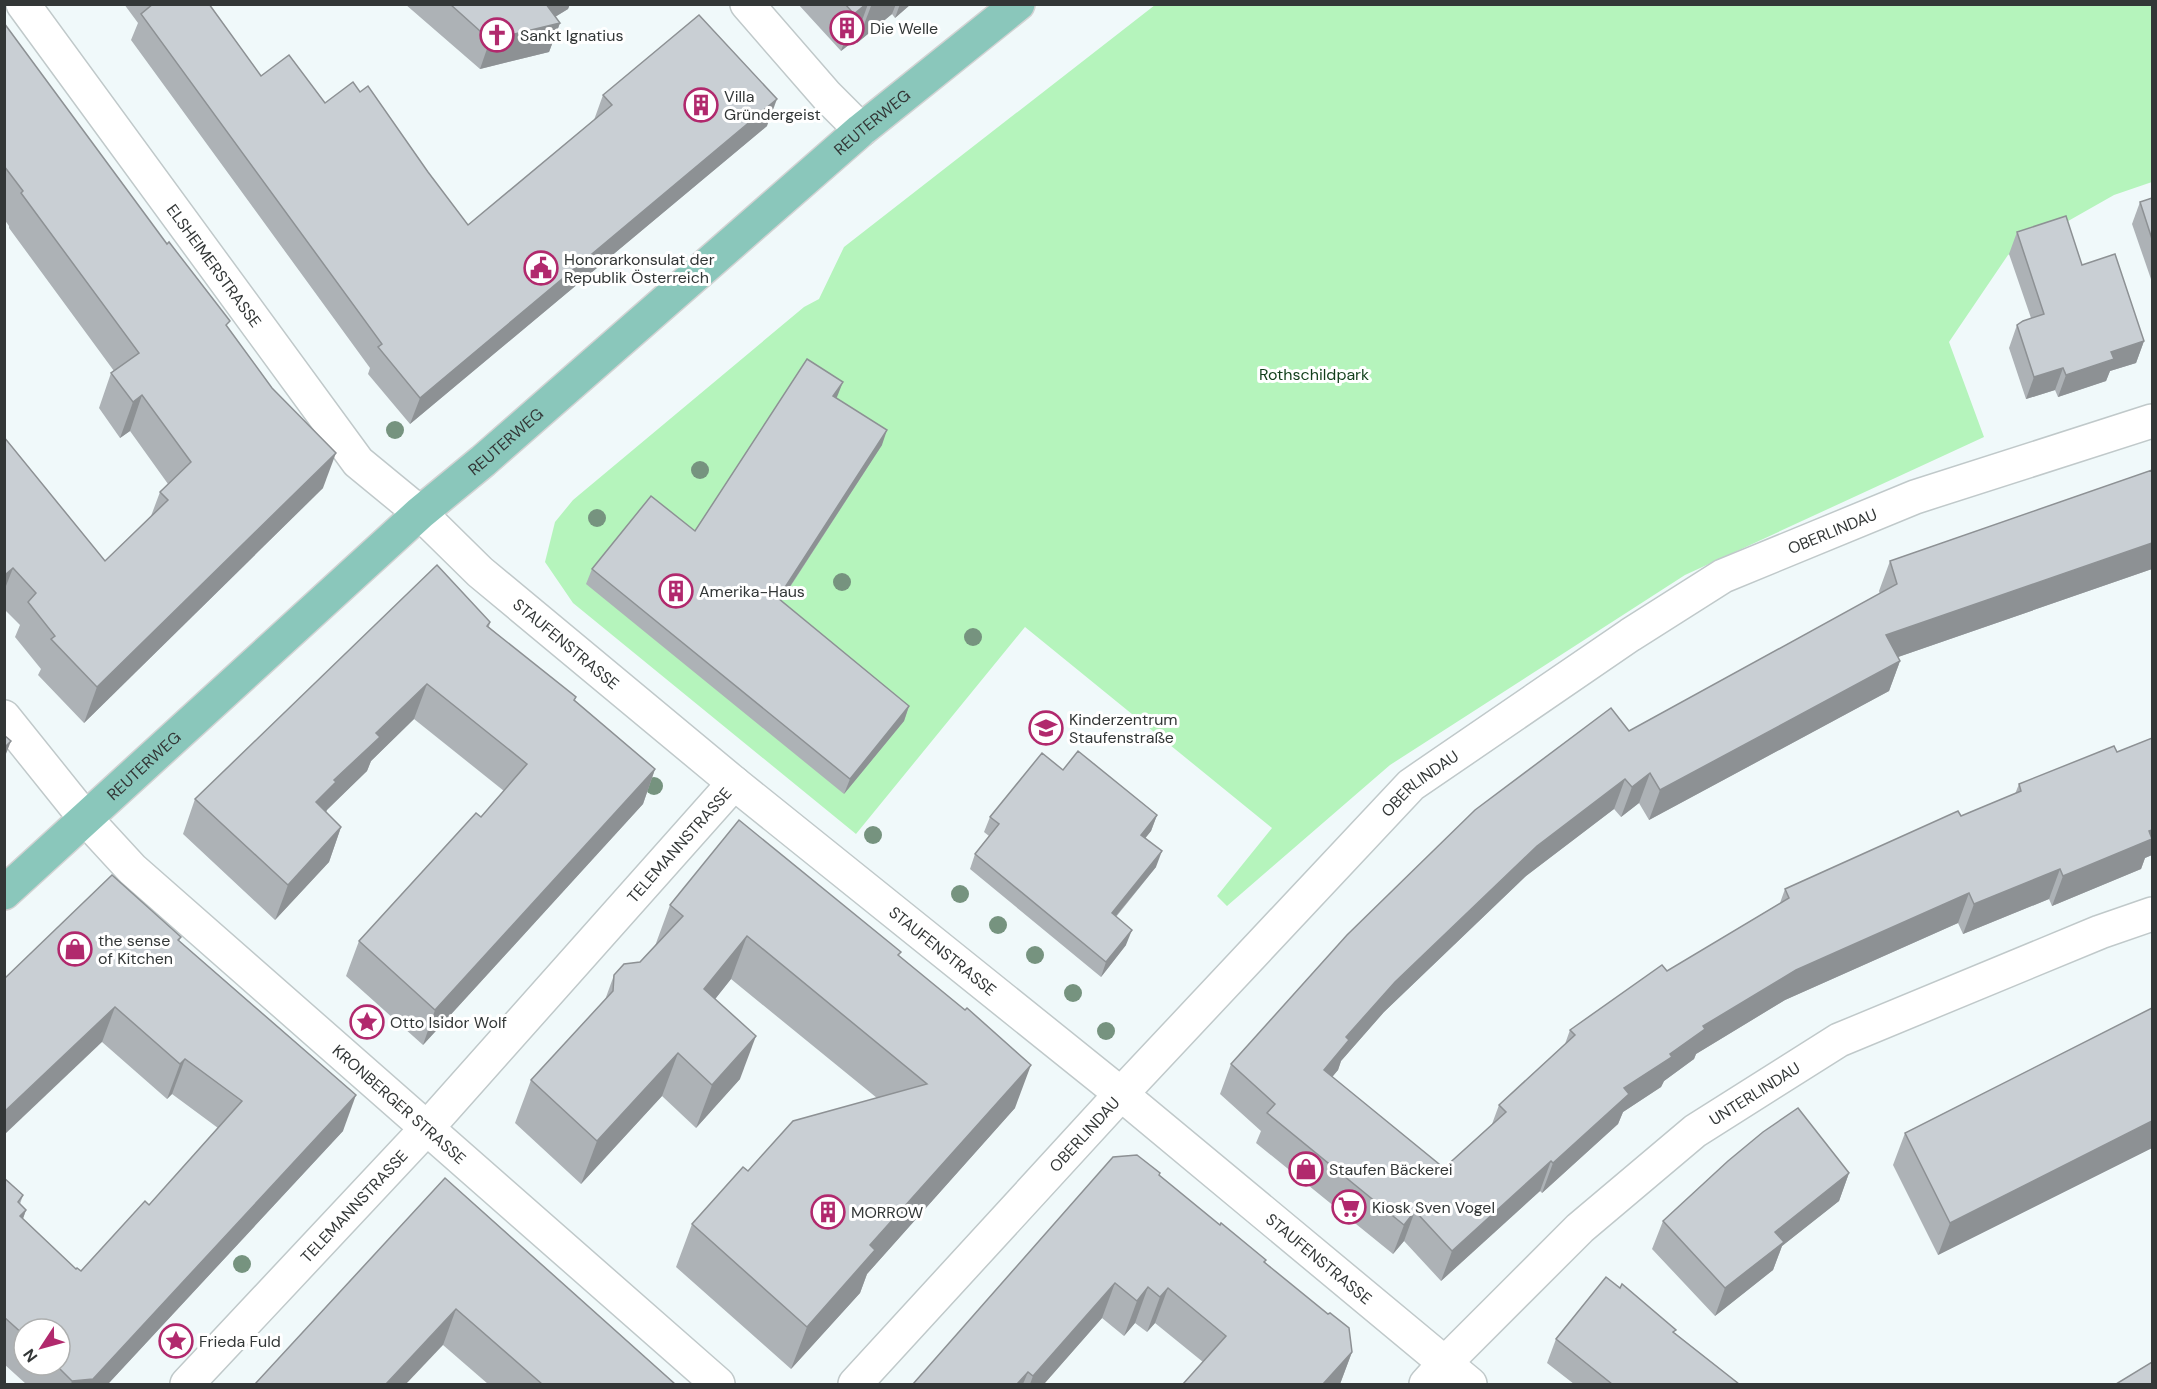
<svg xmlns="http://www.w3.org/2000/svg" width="2157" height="1389" viewBox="0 0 2157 1389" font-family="'DM Sans',sans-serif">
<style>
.green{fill:#b5f4bc}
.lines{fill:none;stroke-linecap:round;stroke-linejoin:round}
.minor-casing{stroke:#c0c9ca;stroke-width:36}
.primary-casing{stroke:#d2d3d3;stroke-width:36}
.minor{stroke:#fff;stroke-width:33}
.primary{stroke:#8ac7bb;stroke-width:33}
.tree{fill:#76937f}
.wall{fill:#adb2b6;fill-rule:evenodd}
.shaded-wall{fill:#8d9194}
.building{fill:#c9cfd4;stroke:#8d9194;stroke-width:1.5}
.labels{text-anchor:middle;stroke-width:6;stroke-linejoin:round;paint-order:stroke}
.poi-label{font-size:16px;fill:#333737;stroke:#fff;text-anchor:start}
.street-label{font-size:16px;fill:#333737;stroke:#fff}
.park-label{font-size:16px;fill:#123f1b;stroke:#fff}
</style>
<rect width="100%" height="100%" fill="#f0f9fa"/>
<polygon class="green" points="1155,5 2152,5 2152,182 2114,195 2008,255 1949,342 1984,437 1685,575 1390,765 1227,906 1217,896 1272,828 1025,627 856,834 573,603 545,562 555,522 573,500 804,307 819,299 844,247"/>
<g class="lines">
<defs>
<g id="minor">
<path id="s1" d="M23,4L358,462L420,513L480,572L734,783L1121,1094L1470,1384"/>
<polyline points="747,4 827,96 861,130"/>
<path id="s2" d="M4,717L85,818L132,869L718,1384"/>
<path id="s3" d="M187,1384L427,1128L734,783"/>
<path id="s4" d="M855,1384L1121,1094L1411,785L1630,635L1723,576L1915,497L2152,421"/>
<path id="s5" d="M1426,1384L1444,1364L1580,1228L1695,1131L1839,1040L2100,932L2152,914"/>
</g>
<g id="primary">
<path id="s6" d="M4,893L420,513L483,461L861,130L1018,4"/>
</g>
</defs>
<use href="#minor" class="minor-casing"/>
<use href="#primary" class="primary-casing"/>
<use href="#minor" class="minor"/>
<use href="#primary" class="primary"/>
</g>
<g class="tree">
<circle cx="395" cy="430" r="9"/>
<circle cx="700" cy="470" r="9"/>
<circle cx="597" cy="518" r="9"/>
<circle cx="842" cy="582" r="9"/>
<circle cx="973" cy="637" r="9"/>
<circle cx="654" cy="786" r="9"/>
<circle cx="873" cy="835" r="9"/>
<circle cx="960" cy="894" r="9"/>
<circle cx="998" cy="925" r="9"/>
<circle cx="1035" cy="955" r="9"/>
<circle cx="1073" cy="993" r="9"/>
<circle cx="1106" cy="1031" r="9"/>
<circle cx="242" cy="1264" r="9"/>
</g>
<g class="wall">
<polygon points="124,4 209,4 261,76 325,103 360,92 428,172 468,225 594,120 603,95 767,126 410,424 368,374 370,368 131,40 138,23"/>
<polygon points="405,4 570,4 568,9 555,17 560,23 549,52 480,69"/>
<polygon points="798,4 911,4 895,18 892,14 857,43 855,40 841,51"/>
<polygon points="4,23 228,328 323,488 84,723 38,675 41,669 15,637 20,625 4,609 4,437 105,561 151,516 160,492 168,484 130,431 120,438 99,408 111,373 114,371 9,228 9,226 4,219"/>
<polygon points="2152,198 2152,282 2132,224 2140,202"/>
<polygon points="2017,232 2082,265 2144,341 2136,363 2110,371 2106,381 2058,397 2055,390 2026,399 2009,348 2017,325 2031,318 2009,254"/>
<polygon points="837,398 882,445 781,601 909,706 904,721 844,794 586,584 592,569 695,531"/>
<polygon points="2152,470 2152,569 1898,657 1900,661 1889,691 1649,820 1639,803 1621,817 1614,809 1526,876 1384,1012 1341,1061 1338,1070 1332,1077 1444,1168 1492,1124 1499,1105 1565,1044 1570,1030 1780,903 1785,889 2015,794 2019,784 2117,752 2152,738 2152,855 2145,858 2141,869 2052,906 2049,899 1963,934 1958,923 1785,1000 1696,1054 1694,1059 1664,1081 1661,1087 1623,1112 1618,1124 1542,1193 1540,1191 1441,1281 1404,1241 1393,1254 1256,1143 1261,1131 1220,1094 1231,1064 1629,731 1880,594 1879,591 1890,561"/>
<polygon points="490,622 489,627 655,769 643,804 423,1045 346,976 359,941 481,817 504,791 414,719 371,761 367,771 326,810 326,812 341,827 329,862 275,920 183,834 195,799"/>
<polygon points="1063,770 1157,815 1151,831 1145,838 1156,867 1116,917 1126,945 1101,977 970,869 975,854 989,836 984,832 990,817"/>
<polygon points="670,905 899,956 1015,1108 867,1274 860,1293 791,1369 676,1267 692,1224 748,1171 877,1098 731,979 715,999 740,1079 696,1128 662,1096 581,1184 515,1123 531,1080 605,1000 614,975 640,962 655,946"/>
<path d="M181,937L179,941L343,1131L108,1384H26L4,1364V1178L23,1195L20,1204L26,1210L23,1219L76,1269L81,1271L149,1205L218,1128L172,1094L167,1099L102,1042L4,979ZM24,1329L60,1365H24Z"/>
<polygon points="2152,1008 2152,1148 1938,1255 1893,1165 1905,1133"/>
<polygon points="1849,1173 1839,1201 1782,1246 1773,1270 1715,1316 1652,1249 1663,1221"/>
<polygon points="1159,1176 1265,1262 1352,1352 1340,1384 1183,1384 1203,1362 1155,1323 1147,1332 1135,1323 1124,1336 1102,1318 1044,1384 913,1384"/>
<polygon points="445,1178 675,1384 488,1384 443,1345"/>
<polygon points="1675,1333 1739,1384 1574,1384 1547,1363 1556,1339"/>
</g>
<g class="shaded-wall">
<polygon points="542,4 570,4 568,9 535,29 560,23 549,52 480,69 490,40"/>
<polygon points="866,4 868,4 855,40 841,51 854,14"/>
<polygon points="872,4 896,4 892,14 857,43 871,6"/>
<polygon points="900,4 911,4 895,18"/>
<polygon points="777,99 767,126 410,424 420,398"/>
<polygon points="2144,341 2136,363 2110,371 2106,381 2058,397 2066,375 2111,352"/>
<polygon points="2063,368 2055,390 2026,399 2034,377"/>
<polygon points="843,382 837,397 828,411 833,396"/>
<polygon points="142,395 130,431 120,438 133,402"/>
<polygon points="887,430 882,445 772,614 778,598"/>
<polygon points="336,453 323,488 84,723 97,687"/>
<polygon points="2152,543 2152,569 1875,665 1886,635"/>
<polygon points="13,568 4,591 4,577 6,574"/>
<polygon points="1900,661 1889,691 1649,820 1660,790"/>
<polygon points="427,684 414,719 371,761 367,771 327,810 324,817 316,802 334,780 376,733"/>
<polygon points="909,706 904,721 844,794 850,779"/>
<polygon points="11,741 4,759 4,748"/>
<polygon points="655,769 643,804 423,1045 435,1010"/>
<polygon points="1650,773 1639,803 1621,817 1632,787"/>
<polygon points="1625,779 1614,809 1526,876 1384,1012 1341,1061 1338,1070 1313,1100 1324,1070 1346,1037 1395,982 1537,846"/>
<polygon points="1157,815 1151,831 1136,850 1141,835"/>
<polygon points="341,827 329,862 275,920 288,885"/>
<polygon points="2152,830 2152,855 2145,858 2141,869 2052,906 2063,876"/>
<polygon points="1162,851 1156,867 1106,928 1112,913"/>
<polygon points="2060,869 2049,899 1963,934 1974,904"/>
<polygon points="1969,893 1958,923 1785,1000 1696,1054 1694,1059 1664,1081 1661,1087 1623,1112 1618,1124 1542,1193 1553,1163 1624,1088 1670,1054 1703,1026 1796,970"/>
<polygon points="1132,930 1126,945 1101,977 1106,962"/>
<polygon points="747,936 731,979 689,1032 704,989"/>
<polygon points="115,1007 102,1042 4,1135 4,1112"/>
<polygon points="756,1036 740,1079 696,1128 712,1085"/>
<polygon points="678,1053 662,1096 581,1184 597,1141"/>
<polygon points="185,1059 172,1094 167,1099 180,1064"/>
<polygon points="1031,1065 1015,1108 867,1274 860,1293 791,1369 807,1327 870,1245"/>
<polygon points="356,1095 343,1131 108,1384 71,1384 72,1381"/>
<polygon points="2152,1121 2152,1148 1938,1255 1950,1223"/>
<polygon points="1551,1161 1540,1191 1441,1281 1452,1251"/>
<polygon points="1849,1173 1839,1201 1782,1246 1773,1270 1715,1316 1725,1288 1775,1232"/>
<polygon points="26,1210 13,1245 20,1216"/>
<polygon points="1415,1211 1404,1241 1393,1254 1404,1225"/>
<polygon points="1115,1283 1102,1318 1044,1384 1030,1384 1033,1376"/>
<polygon points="1148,1287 1135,1323 1124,1336 1137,1301"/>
<polygon points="1168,1288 1155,1323 1147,1332 1160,1297"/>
<polygon points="456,1309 443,1345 406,1384 386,1384"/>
<polygon points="1352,1352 1340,1384 1323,1384"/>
<polygon points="1028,1372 1023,1384 1017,1384"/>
</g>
<g class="building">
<polygon points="153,4 209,4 261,76 289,55 325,103 353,82 360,92 368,86 428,172 468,225 612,105 603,95 699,15 777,99 420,398 378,347 382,344 141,14"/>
<polygon points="450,4 546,4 560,23 490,40"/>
<polygon points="845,4 866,4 854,14"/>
<polygon points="4,23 167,244 169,242 230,321 226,325 272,388 336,453 97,687 51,639 55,636 28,602 36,593 13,568 6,574 4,573 4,437 105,561 168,500 160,492 191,462 142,395 133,402 111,373 139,353 21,193 23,191 4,166"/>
<polygon points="2152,198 2152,239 2140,202"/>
<polygon points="2066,216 2082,265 2115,254 2144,341 2111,352 2114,359 2066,375 2063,368 2034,377 2017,325 2023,321 2044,314 2017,232"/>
<polygon points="807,359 843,382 833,396 887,430 778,598 909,706 850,779 592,569 651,496 695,531"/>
<polygon points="2152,470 2152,543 1886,635 1900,661 1660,790 1650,773 1632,787 1625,779 1537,846 1395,982 1346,1037 1349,1040 1324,1070 1444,1168 1506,1112 1499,1105 1575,1035 1570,1030 1662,965 1667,971 1789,898 1785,889 1958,811 1961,816 2021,791 2019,784 2114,746 2117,752 2152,738 2152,830 2149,831 2152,839 2063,876 2060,869 1974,904 1969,893 1796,970 1703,1026 1705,1029 1670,1054 1672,1057 1624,1088 1629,1094 1553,1163 1551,1161 1452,1251 1415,1211 1404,1225 1267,1113 1275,1104 1231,1064 1347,935 1475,810 1611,708 1629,731 1897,584 1890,561"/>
<polygon points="437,565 490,622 487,626 576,697 574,700 655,769 435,1010 359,941 476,813 481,817 527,764 427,684 376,733 380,737 334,780 336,782 316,802 341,827 288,885 195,799"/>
<polygon points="4,735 11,741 4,748"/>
<polygon points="1078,751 1157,815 1141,835 1162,851 1112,913 1132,930 1106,962 975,854 999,824 990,817 1042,753 1063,770"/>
<polygon points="739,820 901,952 898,955 965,1010 967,1008 1031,1065 870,1245 875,1250 807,1327 692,1224 743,1167 748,1171 793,1121 927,1084 747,936 704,989 756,1036 712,1085 678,1053 597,1141 531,1080 613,991 614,975 624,964 640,962 683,916 670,905"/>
<polygon points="112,875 181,937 178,940 356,1095 93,1379 72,1381 56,1365 60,1365 60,1329 24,1329 24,1335 4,1317 4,1178 23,1195 18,1202 26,1210 20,1216 76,1269 77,1268 81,1271 145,1201 149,1205 242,1101 185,1059 180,1064 115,1007 4,1112 4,979"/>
<polygon points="2152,1008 2152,1121 1950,1223 1905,1133"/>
<polygon points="1798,1108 1849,1173 1775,1232 1784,1242 1725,1288 1663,1221 1728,1161 1763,1132"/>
<polygon points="1137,1155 1160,1173 1159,1175 1220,1225 1221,1223 1266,1260 1264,1262 1328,1314 1330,1313 1349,1328 1352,1352 1323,1384 1183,1384 1226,1336 1168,1288 1160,1297 1148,1287 1137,1301 1115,1283 1033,1376 1028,1372 1017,1384 913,1384 1113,1157"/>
<polygon points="445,1178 675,1384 542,1384 456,1309 386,1384 255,1384"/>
<polygon points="1606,1277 1620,1288 1622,1284 1676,1330 1673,1332 1739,1384 1612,1384 1556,1339"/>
<polygon points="2152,1362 2152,1384 2116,1384"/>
</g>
<defs>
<symbol id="building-ring" viewBox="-11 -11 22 22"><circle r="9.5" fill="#fff" stroke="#b1296d" stroke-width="1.5"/><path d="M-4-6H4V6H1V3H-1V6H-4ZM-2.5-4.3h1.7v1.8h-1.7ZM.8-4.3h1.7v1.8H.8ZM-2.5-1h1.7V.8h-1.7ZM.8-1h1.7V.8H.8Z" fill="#b1296d"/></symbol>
<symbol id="church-ring" viewBox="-11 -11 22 22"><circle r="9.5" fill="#fff" stroke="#b1296d" stroke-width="1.5"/><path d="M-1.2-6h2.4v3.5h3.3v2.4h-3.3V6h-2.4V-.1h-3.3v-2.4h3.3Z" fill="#b1296d"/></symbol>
<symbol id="civic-ring" viewBox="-11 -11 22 22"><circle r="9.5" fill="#fff" stroke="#b1296d" stroke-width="1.5"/><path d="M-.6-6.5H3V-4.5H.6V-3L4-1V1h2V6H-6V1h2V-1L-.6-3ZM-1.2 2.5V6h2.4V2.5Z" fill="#b1296d"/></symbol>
<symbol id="school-ring" viewBox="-11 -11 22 22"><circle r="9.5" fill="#fff" stroke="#b1296d" stroke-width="1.5"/><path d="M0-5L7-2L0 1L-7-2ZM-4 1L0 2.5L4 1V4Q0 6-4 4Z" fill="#b1296d"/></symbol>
<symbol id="shop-ring" viewBox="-11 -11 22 22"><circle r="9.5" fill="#fff" stroke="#b1296d" stroke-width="1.5"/><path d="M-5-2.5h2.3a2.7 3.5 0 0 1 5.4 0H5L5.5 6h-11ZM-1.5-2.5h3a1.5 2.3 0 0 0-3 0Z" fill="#b1296d"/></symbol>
<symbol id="sight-ring" viewBox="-11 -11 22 22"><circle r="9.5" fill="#fff" stroke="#b1296d" stroke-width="1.5"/><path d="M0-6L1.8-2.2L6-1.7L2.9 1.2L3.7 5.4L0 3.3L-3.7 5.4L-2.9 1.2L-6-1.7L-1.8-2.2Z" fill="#b1296d"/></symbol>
<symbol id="supermarket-ring" viewBox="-11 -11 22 22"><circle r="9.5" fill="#fff" stroke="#b1296d" stroke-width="1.5"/><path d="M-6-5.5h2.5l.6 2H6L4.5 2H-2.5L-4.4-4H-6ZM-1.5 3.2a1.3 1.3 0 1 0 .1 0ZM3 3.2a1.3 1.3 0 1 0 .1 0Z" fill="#b1296d"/></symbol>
</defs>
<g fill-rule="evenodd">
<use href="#building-ring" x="828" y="9" width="38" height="38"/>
<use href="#church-ring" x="478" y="16" width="38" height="38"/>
<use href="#building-ring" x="682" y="86" width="38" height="38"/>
<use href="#civic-ring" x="522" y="249" width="38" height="38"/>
<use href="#building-ring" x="657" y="572" width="38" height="38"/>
<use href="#school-ring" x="1027" y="709" width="38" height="38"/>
<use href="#shop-ring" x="56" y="930" width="38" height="38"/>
<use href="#sight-ring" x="348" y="1003" width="38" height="38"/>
<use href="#shop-ring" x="1287" y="1150" width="38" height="38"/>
<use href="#supermarket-ring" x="1330" y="1188" width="38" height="38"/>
<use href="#building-ring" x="809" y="1193" width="38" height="38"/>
<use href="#sight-ring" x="157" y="1322" width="38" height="38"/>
</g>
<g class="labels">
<g class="poi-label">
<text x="870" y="34">Die Welle</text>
<text x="520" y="41">Sankt Ignatius</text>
<text x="724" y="102">Villa<tspan x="724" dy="18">Gründergeist</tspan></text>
<text x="564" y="265">Honorarkonsulat der<tspan x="564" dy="18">Republik Österreich</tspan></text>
<text x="699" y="597">Amerika-Haus</text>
<text x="1069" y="725">Kinderzentrum<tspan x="1069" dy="18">Staufenstraße</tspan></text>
<text x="98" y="946">the sense<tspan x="98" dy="18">of Kitchen</tspan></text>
<text x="390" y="1028">Otto Isidor Wolf</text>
<text x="1329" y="1175">Staufen Bäckerei</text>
<text x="1372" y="1213">Kiosk Sven Vogel</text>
<text x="851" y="1218">MORROW</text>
<text x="199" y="1347">Frieda Fuld</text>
</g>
<g class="street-label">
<text dy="6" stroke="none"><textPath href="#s6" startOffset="1161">REUTERWEG</textPath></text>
<text dy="6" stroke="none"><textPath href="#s1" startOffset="324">ELSHEIMERSTRASSE</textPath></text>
<text dy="6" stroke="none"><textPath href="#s6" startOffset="675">REUTERWEG</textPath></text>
<text dy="6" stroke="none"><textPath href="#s4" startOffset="1311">OBERLINDAU</textPath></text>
<text dy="6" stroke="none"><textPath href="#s1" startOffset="844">STAUFENSTRASSE</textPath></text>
<text dy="6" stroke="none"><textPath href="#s6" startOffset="189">REUTERWEG</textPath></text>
<text dy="6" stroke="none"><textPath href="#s4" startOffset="825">OBERLINDAU</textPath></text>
<text dy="6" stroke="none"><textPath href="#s3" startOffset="730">TELEMANNSTRASSE</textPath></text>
<text dy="6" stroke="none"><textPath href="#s1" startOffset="1330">STAUFENSTRASSE</textPath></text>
<text dy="6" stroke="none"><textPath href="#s5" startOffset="440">UNTERLINDAU</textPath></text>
<text dy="6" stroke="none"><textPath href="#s2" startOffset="555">KRONBERGER STRASSE</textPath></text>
<text dy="6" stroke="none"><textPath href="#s4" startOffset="339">OBERLINDAU</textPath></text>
<text dy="6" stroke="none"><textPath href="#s3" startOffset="244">TELEMANNSTRASSE</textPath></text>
<text dy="6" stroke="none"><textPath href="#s1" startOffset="1816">STAUFENSTRASSE</textPath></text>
</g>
<g class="park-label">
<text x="1314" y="380">Rothschildpark</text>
</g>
</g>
<rect width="2157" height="1389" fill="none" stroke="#333737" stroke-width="12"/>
<g transform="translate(42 1347) rotate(234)"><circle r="28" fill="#ffffff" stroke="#adafaf" stroke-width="1.5"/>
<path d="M0-4.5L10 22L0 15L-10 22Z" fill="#b1296d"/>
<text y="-9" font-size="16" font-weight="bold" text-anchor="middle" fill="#333737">N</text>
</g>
</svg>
